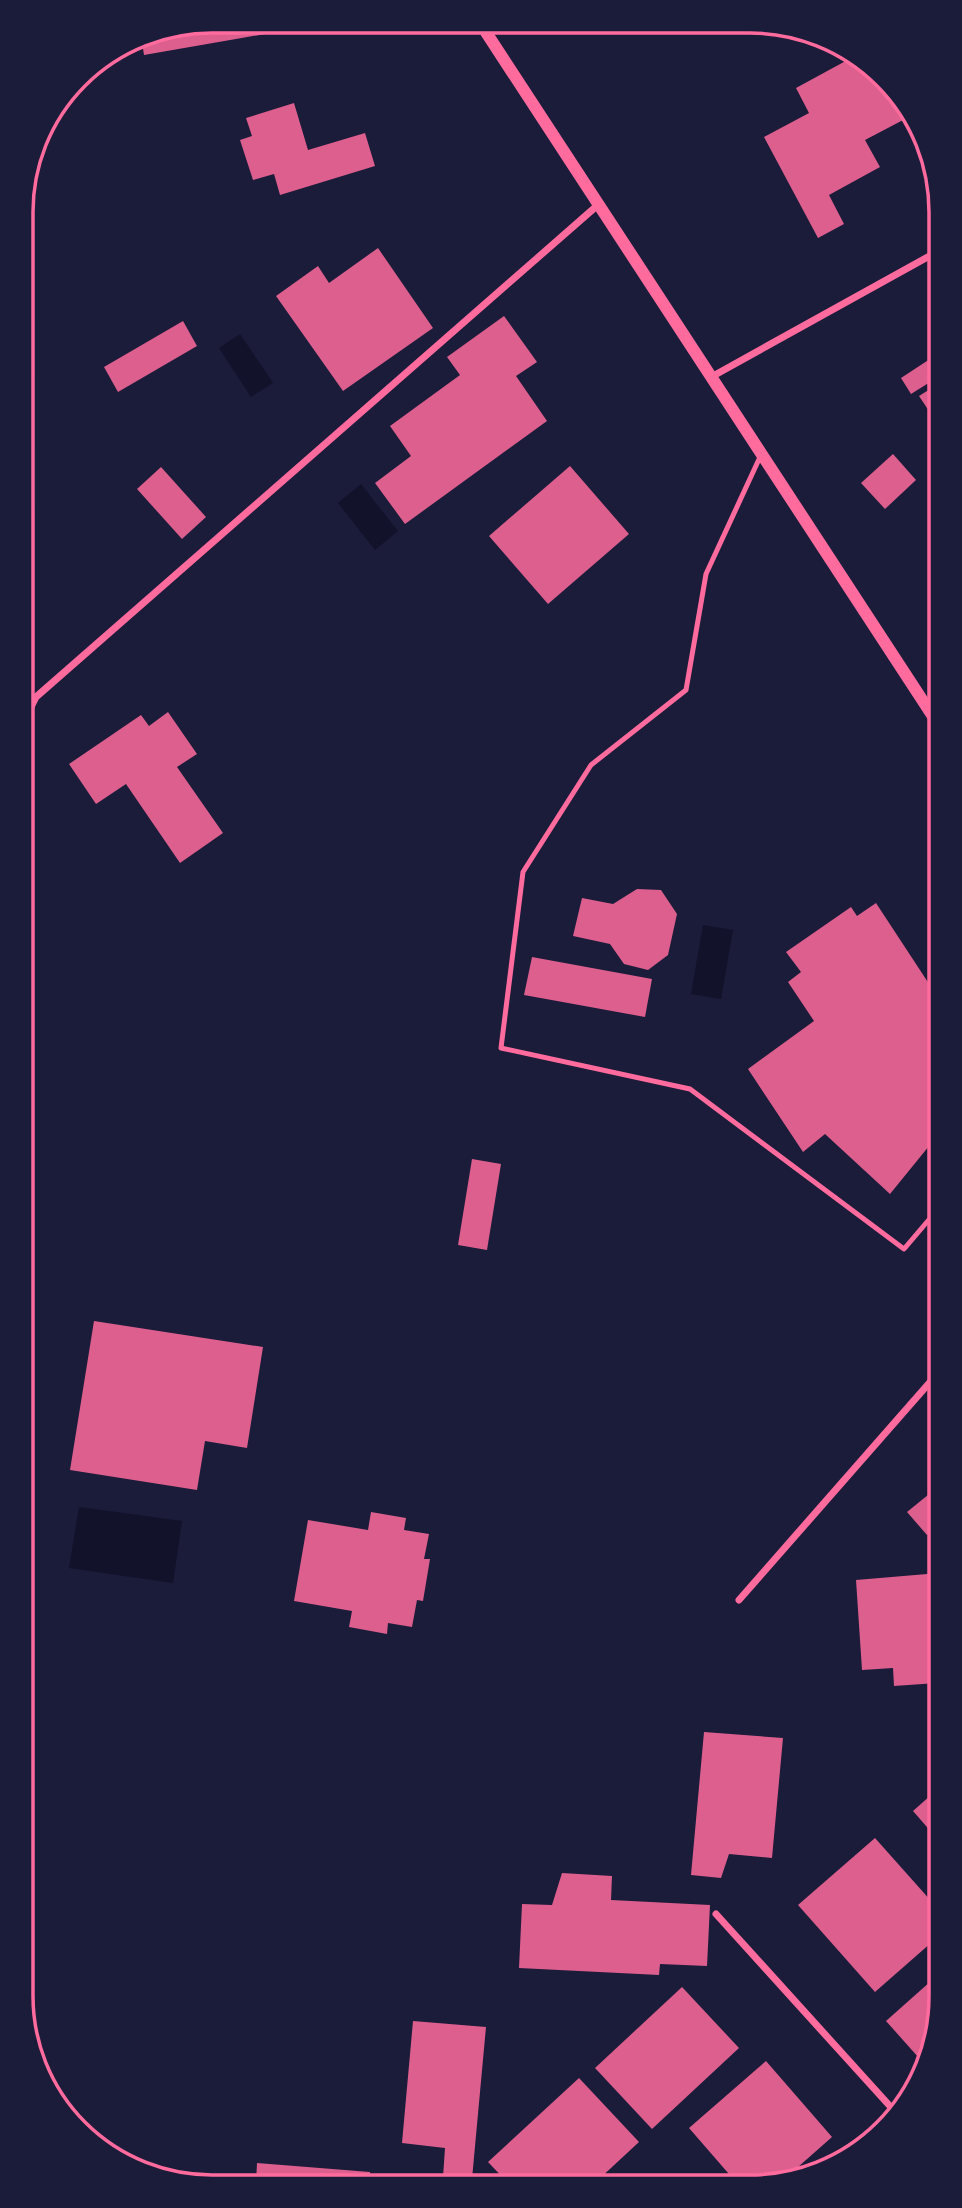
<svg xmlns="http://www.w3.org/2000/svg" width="962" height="2208" viewBox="0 0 962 2208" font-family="'Nunito Sans',sans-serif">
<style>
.water{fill:#12122b}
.building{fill:#dd5f8e}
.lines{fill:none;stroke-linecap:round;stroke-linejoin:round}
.service{stroke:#ff6b9d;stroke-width:5}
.minor{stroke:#ff6b9d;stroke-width:7}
.tertiary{stroke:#ff6b9d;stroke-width:12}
.rim{fill:none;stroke:#ff6b9d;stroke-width:3.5}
</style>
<rect width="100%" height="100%" fill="#1b1b3a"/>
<g class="water">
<polygon points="240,334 273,383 251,397 219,348"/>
<polygon points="361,484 398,531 375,550 338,503"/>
<polygon points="703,925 733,930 721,999 691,994"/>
<polygon points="79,1507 182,1521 173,1583 69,1568"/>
</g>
<g class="building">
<polygon points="212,21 269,21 271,33 144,55 141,35"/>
<polygon points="853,57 876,69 905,119 865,140 880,167 829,195 844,224 818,238 764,137 809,113 796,88"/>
<polygon points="294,103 308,150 365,133 375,166 280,195 274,174 253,180 240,140 252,136 246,118"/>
<polygon points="378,248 433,328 343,391 276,296 318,266 329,283"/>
<polygon points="504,316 537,362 516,376 547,421 405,524 375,483 411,456 390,426 460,375 447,357"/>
<polygon points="183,321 197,346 118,392 104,367"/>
<polygon points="930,359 935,367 935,379 911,394 901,378"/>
<polygon points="935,386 935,420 919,396"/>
<polygon points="893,454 916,480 885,509 861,483"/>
<polygon points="570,466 629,534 548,604 489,536"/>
<polygon points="161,467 206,517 182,539 137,489"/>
<polygon points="168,712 197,754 177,767 223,833 180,863 126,784 96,804 69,764 141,715 149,726"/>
<polygon points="24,860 32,864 24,884"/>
<polygon points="637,889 661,890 677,914 668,955 648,970 624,964 610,944 573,936 582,898 613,904"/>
<polygon points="876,903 937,996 938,1135 890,1194 825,1134 803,1152 748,1069 814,1021 788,982 801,972 786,952 851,907 857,916"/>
<polygon points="532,957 652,979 645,1017 524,995"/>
<polygon points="472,1159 501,1164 487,1250 458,1245"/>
<polygon points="94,1321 263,1347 247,1448 205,1441 197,1490 70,1470"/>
<polygon points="939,1486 939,1525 927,1535 907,1512"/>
<polygon points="371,1512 406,1518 404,1530 429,1534 424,1559 430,1559 423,1601 417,1600 412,1627 388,1623 387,1634 349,1627 352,1611 294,1601 308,1520 368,1530"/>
<polygon points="939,1573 939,1661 936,1661 937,1683 894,1686 893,1668 862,1670 856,1580"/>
<polygon points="704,1732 783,1738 772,1858 729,1854 721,1878 691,1875"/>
<polygon points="940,1787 940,1842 913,1811"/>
<polygon points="875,1838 940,1911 940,1935 875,1992 798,1905"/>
<polygon points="562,1873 612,1876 611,1900 710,1905 707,1966 660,1964 659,1975 519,1968 522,1904 552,1905"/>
<polygon points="940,1973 941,2009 927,2067 886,2021"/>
<polygon points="682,1987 739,2048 652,2129 595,2068"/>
<polygon points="413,2021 486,2027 472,2179 443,2177 445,2148 402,2143"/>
<polygon points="766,2061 832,2137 789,2175 794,2180 735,2181 689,2128"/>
<polygon points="579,2078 639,2142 597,2181 507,2182 488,2162"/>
<polygon points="257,2163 370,2172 369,2182 256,2183"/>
</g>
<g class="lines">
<polyline class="service" points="760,457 706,574 686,690 591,765 523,872 501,1048 690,1089 904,1249 938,1209"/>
<g class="minor">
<polyline points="713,376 935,253"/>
<polyline points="23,723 36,697 599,204"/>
<polyline points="739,1600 938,1373"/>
<polyline points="716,1914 898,2115"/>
</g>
<polyline class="tertiary" points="480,23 936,721"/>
</g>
<path d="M0 0H962V2208H0ZM212 33H750A179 179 0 0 1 929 212V1996A179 179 0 0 1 750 2175H212A179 179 0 0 1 33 1996V212A179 179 0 0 1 212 33Z" fill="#1b1b3a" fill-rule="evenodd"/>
<path class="rim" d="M212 33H750A179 179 0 0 1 929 212V1996A179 179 0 0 1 750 2175H212A179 179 0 0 1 33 1996V212A179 179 0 0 1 212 33Z"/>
</svg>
